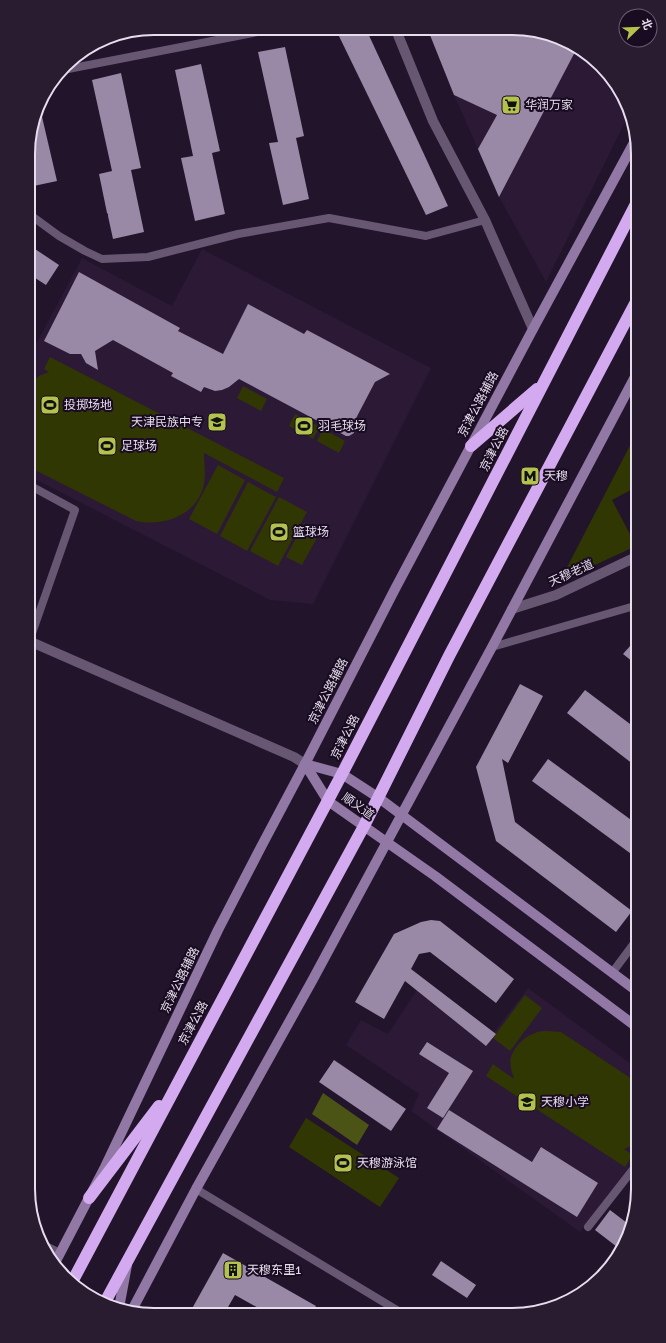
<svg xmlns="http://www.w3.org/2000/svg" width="666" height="1343" viewBox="0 0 666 1343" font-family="Signika,'Noto Sans SC',sans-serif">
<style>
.built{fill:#2b1936}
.green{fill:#313702}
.water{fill:#4c5415}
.building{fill:#9988a6}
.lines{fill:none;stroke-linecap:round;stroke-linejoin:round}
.lane{stroke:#675772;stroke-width:8}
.street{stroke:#675772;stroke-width:10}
.secondary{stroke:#9278a5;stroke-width:10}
.highway{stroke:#d3aaef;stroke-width:12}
.labels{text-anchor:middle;stroke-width:4;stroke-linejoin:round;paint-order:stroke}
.poi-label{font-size:12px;fill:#e6dded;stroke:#190b21;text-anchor:start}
.street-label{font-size:12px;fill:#e6dded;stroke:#190b21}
.rim{fill:none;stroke:#e6dded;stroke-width:2}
</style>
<rect width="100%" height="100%" fill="#22142b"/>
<g class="built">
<polygon points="428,30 536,30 595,59 630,112 546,282 499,197 454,95"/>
<polygon points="202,249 431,368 313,604 270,600 29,476 29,357 82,258 172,306"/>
<polygon points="424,979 494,1032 528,988 638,1069 638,1157 580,1232 411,1111 419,1094 346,1045 361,1020 388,1034"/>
</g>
<g class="green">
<path d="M50,357L284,478L277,492L204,453C204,463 206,473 204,484C198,515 164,527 136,521L29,467V383L39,376L49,372L44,369Z"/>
<polygon points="243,386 267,399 261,411 237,398"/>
<polygon points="295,414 320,427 313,439 289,426"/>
<polygon points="323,429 345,441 339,453 317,441"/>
<polygon points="638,430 638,486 612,500 636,546 560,581"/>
<polygon points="218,465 245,480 217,534 189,519"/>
<polygon points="248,482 276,497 247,551 220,536"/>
<polygon points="279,497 307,512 278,566 250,551"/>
<polygon points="304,523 320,532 302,565 286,557"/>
<polygon points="525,995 542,1008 510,1051 493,1038"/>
<path d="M548,1031L561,1032L638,1083V1143L624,1149L633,1155L625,1167L486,1076L493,1064L514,1079C512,1072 509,1064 511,1057C514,1047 525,1036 535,1033C539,1031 544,1031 548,1031Z"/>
<polygon points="306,1118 399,1178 380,1207 289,1147"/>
</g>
<polygon class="water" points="323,1093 369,1125 357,1145 312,1114"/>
<g class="building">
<polygon points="343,29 366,29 448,206 426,215 337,32"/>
<polygon points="428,30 536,30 576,50 499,197 478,149 497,115 454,95"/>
<polygon points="285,47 304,136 296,138 309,199 283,205 269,143 278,142 258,52"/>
<polygon points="201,64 220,151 212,153 225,214 195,221 181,158 193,156 175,70"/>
<polygon points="121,73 141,168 131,170 144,232 113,239 108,216 108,214 107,213 99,174 112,171 92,80"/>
<polygon points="39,104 57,181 29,187 29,138"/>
<polygon points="29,245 59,265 46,285 29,274"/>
<polygon points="79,272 180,328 178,331 223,354 248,304 304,334 307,330 390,374 375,382 353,424 354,433 349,436 346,436 239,379 229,387 222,390 215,391 204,387 201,392 171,376 173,373 113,340 95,351 98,370 86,363 81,354 70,354 44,341"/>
<polygon points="638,637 638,666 623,654"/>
<polygon points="520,684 543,696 508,763 502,759 515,822 632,911 616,932 496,841 476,767"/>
<polygon points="585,690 638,730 638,768 567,713"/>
<polygon points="548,759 638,825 638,859 532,781"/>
<polygon points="431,920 440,921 514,979 496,1003 430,952 419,954 411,969 496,1034 486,1046 405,981 384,1019 355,1002 394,934 421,922"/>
<polygon points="427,1042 473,1071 443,1118 427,1108 449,1073 419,1054"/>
<polygon points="334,1060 406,1109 391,1131 319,1082"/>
<polygon points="449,1110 532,1162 541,1147 598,1183 577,1217 437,1129"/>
<polygon points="610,1210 631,1226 628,1237 621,1250 595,1230"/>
<polygon points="223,1253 316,1306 311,1314 269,1314 235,1295 224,1314 189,1314"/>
<polygon points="441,1261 476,1285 467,1298 432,1275"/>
</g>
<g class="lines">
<g class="lane">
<polyline points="63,70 273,29"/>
<polyline points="29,214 59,236 85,251 102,259 148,257 238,234 329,218 426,236 485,220"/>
<polyline points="29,485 75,510 29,642"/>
<polyline points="492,647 638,605"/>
<polyline points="612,973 638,938"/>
<polyline points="196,1189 405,1315"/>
<polyline points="588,1227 638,1163"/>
<polyline points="46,1246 60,1253"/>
</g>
<g class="street">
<polyline points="396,30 433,121 485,220 533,329"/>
<polyline points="512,609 556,595 638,556"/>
<polyline points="29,641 294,757 305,764"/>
</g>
<g class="secondary">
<polyline points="305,764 328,801 435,876 638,1028"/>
<polyline points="305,764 342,774 379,798 638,992"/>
<polyline points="56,1261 105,1167 218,930 261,847 305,764 395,589 533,329 636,139"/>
<polyline points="119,1308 127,1265"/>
<polyline points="131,1312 196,1189 312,981 492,647 638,371"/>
</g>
<g class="highway">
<polyline points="471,446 537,389"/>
<polyline points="89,1198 159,1106"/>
<polyline points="71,1284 342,774 638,200"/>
<polyline points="104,1304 364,826 449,656 638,298"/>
</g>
</g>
<defs>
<symbol id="supermarket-square" viewBox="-11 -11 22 22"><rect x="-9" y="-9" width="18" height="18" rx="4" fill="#b3c24b" stroke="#190b21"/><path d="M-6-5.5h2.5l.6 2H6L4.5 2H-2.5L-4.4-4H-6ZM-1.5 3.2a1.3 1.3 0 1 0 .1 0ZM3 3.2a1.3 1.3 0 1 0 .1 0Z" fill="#111"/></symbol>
<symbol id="stadium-square" viewBox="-11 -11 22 22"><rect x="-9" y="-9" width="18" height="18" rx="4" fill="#b3c24b" stroke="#190b21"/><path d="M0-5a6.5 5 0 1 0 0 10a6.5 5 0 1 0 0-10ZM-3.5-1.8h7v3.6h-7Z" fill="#111"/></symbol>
<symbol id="school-square" viewBox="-11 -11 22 22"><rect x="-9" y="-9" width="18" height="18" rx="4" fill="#b3c24b" stroke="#190b21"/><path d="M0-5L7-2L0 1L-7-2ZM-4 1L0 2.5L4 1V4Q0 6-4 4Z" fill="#111"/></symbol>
<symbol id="metro-square" viewBox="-11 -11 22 22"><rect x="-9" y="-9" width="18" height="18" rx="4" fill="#b3c24b" stroke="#190b21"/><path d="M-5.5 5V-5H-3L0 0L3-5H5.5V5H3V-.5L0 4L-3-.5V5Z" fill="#111"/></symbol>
<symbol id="building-square" viewBox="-11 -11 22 22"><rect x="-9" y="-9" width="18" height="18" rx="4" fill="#b3c24b" stroke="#190b21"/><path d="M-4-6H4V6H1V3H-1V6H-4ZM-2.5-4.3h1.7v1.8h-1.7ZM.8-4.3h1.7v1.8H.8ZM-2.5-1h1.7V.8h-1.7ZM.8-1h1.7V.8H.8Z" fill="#111"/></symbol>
</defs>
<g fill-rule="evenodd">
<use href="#supermarket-square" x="500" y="94" width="22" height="22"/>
<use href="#stadium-square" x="39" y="394" width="22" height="22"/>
<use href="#school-square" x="206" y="411" width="22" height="22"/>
<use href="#stadium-square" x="293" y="415" width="22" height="22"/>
<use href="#stadium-square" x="96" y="435" width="22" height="22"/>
<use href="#metro-square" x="519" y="465" width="22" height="22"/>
<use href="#stadium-square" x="268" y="521" width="22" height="22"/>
<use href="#school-square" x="516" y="1091" width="22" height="22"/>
<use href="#stadium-square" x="332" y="1152" width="22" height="22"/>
<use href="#building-square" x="222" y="1259" width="22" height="22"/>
</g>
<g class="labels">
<g class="poi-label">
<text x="525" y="109">华润万家</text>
<text x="64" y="409">投掷场地</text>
<text x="203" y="426" text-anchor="end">天津民族中专</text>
<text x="318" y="430">羽毛球场</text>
<text x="121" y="450">足球场</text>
<text x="544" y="480">天穆</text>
<text x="293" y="536">篮球场</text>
<text x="541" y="1106">天穆小学</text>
<text x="357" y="1167">天穆游泳馆</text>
<text x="247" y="1274">天穆东里1</text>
</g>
<g class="street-label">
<text transform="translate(478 404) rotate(-62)" y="4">京津公路辅路</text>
<text transform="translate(494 449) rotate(-63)" y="4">京津公路</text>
<text transform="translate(571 573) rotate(-24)" y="4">天穆老道</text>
<text transform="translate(328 691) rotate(-63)" y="4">京津公路辅路</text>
<text transform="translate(345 737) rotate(-63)" y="4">京津公路</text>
<text transform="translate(358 806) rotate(35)" y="4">顺义道</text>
<text transform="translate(180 980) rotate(-64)" y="4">京津公路辅路</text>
<text transform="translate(193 1023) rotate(-62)" y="4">京津公路</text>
</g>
</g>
<path d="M0 0H666V1343H0ZM154 35H512A119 119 0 0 1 631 154V1189A119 119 0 0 1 512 1308H154A119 119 0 0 1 35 1189V154A119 119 0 0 1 154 35Z" fill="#291c31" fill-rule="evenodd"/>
<path class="rim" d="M154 35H512A119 119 0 0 1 631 154V1189A119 119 0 0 1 512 1308H154A119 119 0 0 1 35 1189V154A119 119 0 0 1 154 35Z"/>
<g transform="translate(638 28) rotate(67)"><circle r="19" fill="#190b21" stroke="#6b5f73"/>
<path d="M0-3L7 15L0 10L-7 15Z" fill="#b3c24b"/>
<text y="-6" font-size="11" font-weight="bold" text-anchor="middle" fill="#e6dded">北</text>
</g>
</svg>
